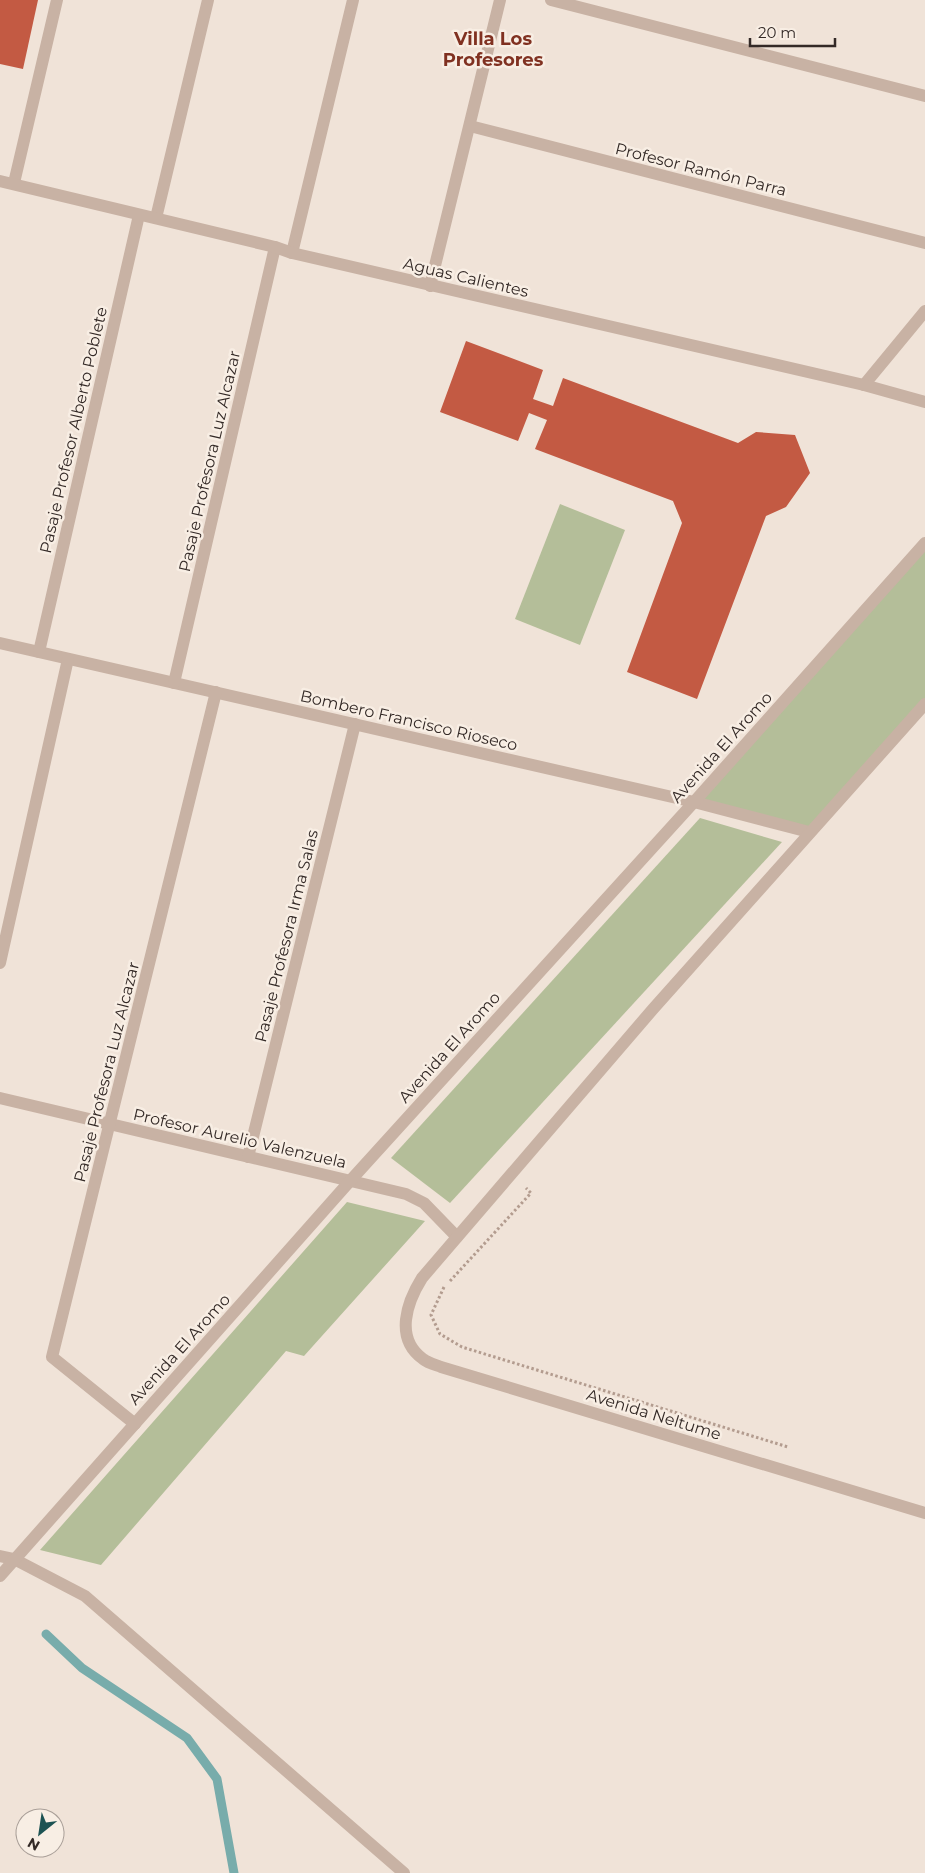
<svg xmlns="http://www.w3.org/2000/svg" width="925" height="1873" viewBox="0 0 925 1873" font-family="Montserrat,sans-serif">
<style>
.green{fill:#b4be99}
.lines{fill:none;stroke-linecap:round;stroke-linejoin:round}
.stream{stroke:#78acab;stroke-width:9}
.building{fill:#c35a43}
.path{stroke:#b39c8f;stroke-width:3;stroke-dasharray:2.5 2.5;stroke-linecap:butt}
.service{stroke:#c8b2a4;stroke-width:12}
.minor{stroke:#c8b2a4;stroke-width:12}
.tertiary{stroke:#c8b2a4;stroke-width:12}
.labels{text-anchor:middle;stroke-width:5;stroke-linejoin:round;paint-order:stroke}
.street-label{font-size:16px;fill:#332926;stroke:#f8eee4}
.neighbourhood-label{font-size:18px;font-weight:bold;fill:#803121;stroke:#f8eee4}
</style>
<rect width="100%" height="100%" fill="#f0e3d8"/>
<g class="green">
<polygon points="560,504 625,530 580,645 515,619"/>
<polygon points="925,543 925,704 809,832 694,802"/>
<polygon points="700,818 782,842 450,1203 391,1158"/>
<polygon points="347,1202 425,1221 304,1356 286,1351 101,1565 40,1550"/>
</g>
<g class="lines">
<polyline class="stream" points="46,1634 82,1668 187,1738 217,1779 234,1873"/>
</g>
<g class="building">
<polygon points="0,0 38,0 23,69 0,64"/>
<polygon points="466,341 543,370 533,399 553,406 563,378 738,443 756,432 795,435 810,473 786,507 766,516 697,699 627,672 682,523 673,501 535,449 547,420 529,413 518,441 440,412"/>
</g>
<g class="lines">
<g class="path">
<polyline points="450,1281 531,1193 526,1188"/>
<polyline points="444,1287 431,1315 440,1334 462,1347 788,1447"/>
</g>
<polyline class="service" points="14,1559 85,1596 404,1873"/>
<g class="minor">
<polyline points="551,0 925,96"/>
<polyline points="470,126 925,243"/>
<polyline points="14,183 57,0"/>
<polyline points="156,218 208,0"/>
<polyline points="292,253 353,0"/>
<polyline points="430,286 500,0"/>
<polyline points="864,385 925,311"/>
<polyline points="0,643 694,802 809,832"/>
<polyline points="39,652 139,215"/>
<polyline points="174,683 275,247"/>
<polyline points="0,963 68,659"/>
<polyline points="0,1098 406,1194 424,1203 457,1237"/>
<polyline points="248,1157 355,724"/>
<polyline points="135,1424 52,1357 216,692"/>
</g>
<g class="tertiary">
<polyline points="0,181 275,247 292,253 864,385 925,402"/>
<path d="M925,704L653,1009L422,1278C407,1302 394,1338 423,1359C428,1363 436,1365 441,1367L925,1513"/>
<polyline points="0,1556 14,1559"/>
<polyline points="0,1576 350,1181 694,802 925,543"/>
</g>
</g>
<g class="labels">
<g class="street-label">
<text transform="translate(701 169) rotate(14)" y="6">Profesor Ramón Parra</text>
<text transform="translate(466 277) rotate(13)" y="6">Aguas Calientes</text>
<text transform="translate(73 430) rotate(-77)" y="6">Pasaje Profesor Alberto Poblete</text>
<text transform="translate(209 461) rotate(-77)" y="6">Pasaje Profesora Luz Alcazar</text>
<text transform="translate(409 720) rotate(13)" y="6">Bombero Francisco Rioseco</text>
<text transform="translate(721 747) rotate(-48)" y="6">Avenida El Aromo</text>
<text transform="translate(286 936) rotate(-76)" y="6">Pasaje Profesora Irma Salas</text>
<text transform="translate(449 1047) rotate(-48)" y="6">Avenida El Aromo</text>
<text transform="translate(106 1072) rotate(-76)" y="6">Pasaje Profesora Luz Alcazar</text>
<text transform="translate(240 1138) rotate(13)" y="6">Profesor Aurelio Valenzuela</text>
<text transform="translate(179 1349) rotate(-48)" y="6">Avenida El Aromo</text>
<text transform="translate(654 1414) rotate(17)" y="6">Avenida Neltume</text>
</g>
<g class="neighbourhood-label">
<text x="493" y="45">Villa Los<tspan x="493" dy="21">Profesores</tspan></text>
</g>
</g>
<g transform="translate(40 1833) rotate(210)"><circle r="24" fill="#f8eee4" stroke="#a99f98"/>
<path d="M0-4L9 19L0 12L-9 19Z" fill="#1d5353"/>
<text y="-8" font-size="14" font-weight="bold" text-anchor="middle" fill="#332926">N</text>
</g>
<path d="M750 38v8h85v-8" fill="none" stroke="#332926" stroke-width="2.5"/>
<text x="758" y="38" font-size="15" fill="#332926" stroke="#f8eee4" stroke-width="4" paint-order="stroke">20 m</text>
</svg>
